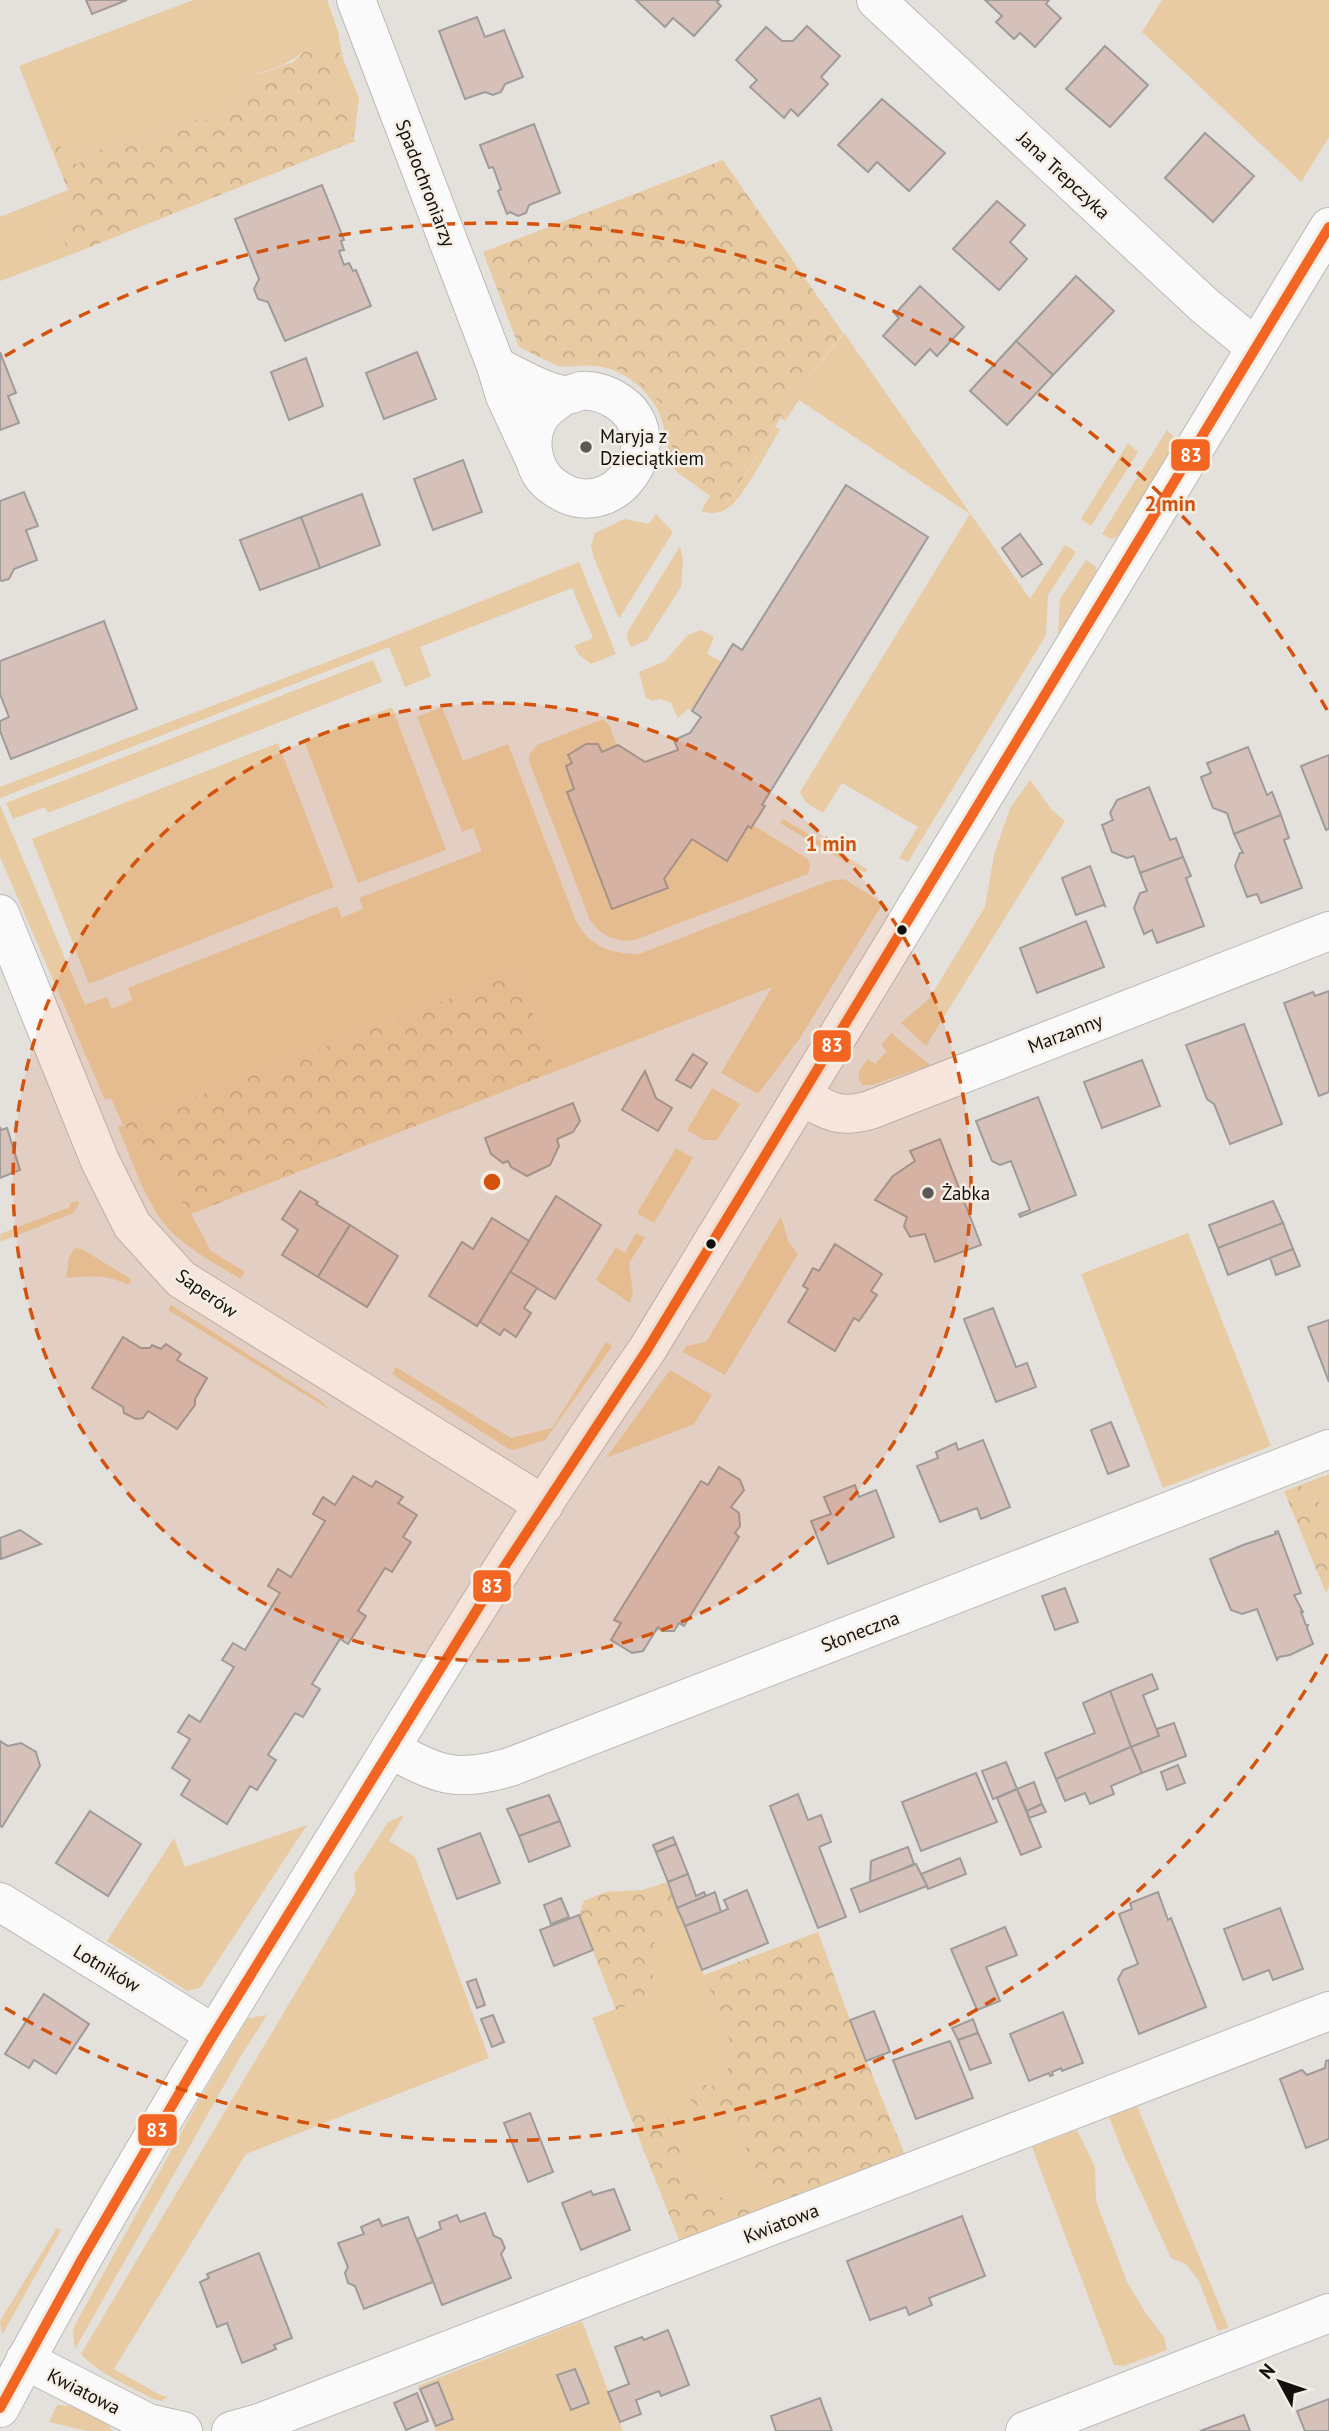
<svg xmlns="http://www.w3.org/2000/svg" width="1329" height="2431" viewBox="0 0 1329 2431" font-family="'PT Sans',sans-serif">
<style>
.green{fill:#e8cba2}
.forest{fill:url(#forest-crowns)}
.building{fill:#d5c0ba;stroke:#9f9b99;stroke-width:2}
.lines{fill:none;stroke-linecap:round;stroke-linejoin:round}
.minor-casing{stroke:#bcbab6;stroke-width:40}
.minor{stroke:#fbfafa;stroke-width:38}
.bus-1-casing{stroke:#f5eee5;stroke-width:16}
.bus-1{stroke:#f26522;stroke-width:10}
.ring{fill:none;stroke:#d3520c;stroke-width:3.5;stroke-dasharray:12 9}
.poi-dot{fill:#5c5956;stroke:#f5eee5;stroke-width:2.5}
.bus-dot{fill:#13110e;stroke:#f5eee5;stroke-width:2.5}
.labels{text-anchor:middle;stroke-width:5;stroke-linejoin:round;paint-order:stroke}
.street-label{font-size:19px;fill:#13110e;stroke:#f5eee5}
.poi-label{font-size:19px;fill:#13110e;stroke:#f5eee5;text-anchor:start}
.centre{fill:#d3520c;stroke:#f5eee5;stroke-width:3.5}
.ring-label{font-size:21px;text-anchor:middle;font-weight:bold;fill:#d3520c;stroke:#f5eee5;stroke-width:5;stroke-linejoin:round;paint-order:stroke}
.line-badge{stroke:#f5eee5;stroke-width:2.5}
.badge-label{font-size:19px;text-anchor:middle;font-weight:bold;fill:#fff}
</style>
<defs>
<pattern id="forest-crowns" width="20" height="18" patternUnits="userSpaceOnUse" patternTransform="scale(1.75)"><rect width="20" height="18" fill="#e8cba2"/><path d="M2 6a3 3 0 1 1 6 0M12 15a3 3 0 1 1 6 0" fill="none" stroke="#c6ad8a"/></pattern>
</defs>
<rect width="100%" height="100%" fill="#e4e0dc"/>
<g class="green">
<path d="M193,0H327L338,31L343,59L359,98L356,124L352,111L334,89L335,79L308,48C291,63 274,70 251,75L244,93L227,112L206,120H188L154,137L96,150L78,164L58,161L61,149L53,140H48L19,66Z"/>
<polygon points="1162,0 1329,0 1329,137 1301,182 1142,32"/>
<polygon points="68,190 72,208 58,227 70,255 0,281 0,217"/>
<polygon points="844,333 1030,599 1065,545 1076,552 1048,595 1046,635 908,862 899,858 918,827 842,783 823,813 805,802 800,792 970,514 799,400 785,421 781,418 794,396"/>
<path d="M594,360L628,373L663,405L677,472C667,462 668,445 665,432C660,399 629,369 595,366C583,364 571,368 558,366Z"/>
<path d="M775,427L780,430C769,447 743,499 728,508C720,514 710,514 701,511L710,496L726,506Z"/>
<polygon points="1167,430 1177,440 1119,536 1111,539 1102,534"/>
<polygon points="1128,443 1138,452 1091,526 1081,519"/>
<polygon points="656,514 673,532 620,617 618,617 593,555 591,545 595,533 624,519 649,524"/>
<polygon points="680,546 683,560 681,587 647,640 631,647 627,639 628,631"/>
<polygon points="1086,560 1095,566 1097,572 1058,634 1060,599"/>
<polygon points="579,562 616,654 591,664 579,655 574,646 593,638 572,588 420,647 431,676 405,687 389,647 0,798 0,787 387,639"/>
<polygon points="701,630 714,637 707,654 722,662 692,711 688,709 678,718 671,703 660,699 652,701 646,698 639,672 665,661 688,635"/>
<polygon points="373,660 382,682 48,813 45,807 13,819 6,803"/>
<polygon points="392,707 446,850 358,883 304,741"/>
<path d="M442,707L463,761L508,744L576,921C589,946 611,954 639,954L829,881L844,879L883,903L800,1038L758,1094L721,1073L772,987L556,1071L517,972L123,1125L191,1214L211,1251L245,1272L240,1279C214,1262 181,1246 162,1221C142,1193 131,1158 118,1127L123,1125L111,1098L105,1100L0,857V805L85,1005L107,997L112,1009L132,1000L128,988L337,906L342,918L363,909L359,898L482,851L473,828L462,832L417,717Z"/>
<path d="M603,719L609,725L617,746L602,752L598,744H586L568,755L572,763L566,766L574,789L568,792L667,888L664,879L692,839L727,861L748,826L753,825L808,859L810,866L808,874L635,940C615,942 602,937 590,920L529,761V755L537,745Z"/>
<polygon points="278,743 334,887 89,984 32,839"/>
<polygon points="1030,780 1052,810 1065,821 926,1046 901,1023 929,999 985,907 994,855 1010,808"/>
<polygon points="783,819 867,869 865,873 780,823"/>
<path d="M891,1033L930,1065L872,1085H862C855,1074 861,1068 868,1059L875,1064L887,1051L881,1045Z"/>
<polygon points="712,1088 740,1104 717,1140 704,1140 687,1130"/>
<polygon points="676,1148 693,1158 654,1223 637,1213"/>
<polygon points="78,1201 79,1204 73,1213 0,1242 0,1234 70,1207 70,1203"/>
<polygon points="781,1216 788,1241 798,1254 725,1375 683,1352 686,1346 706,1342"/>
<polygon points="636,1233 645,1238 629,1263 633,1293 630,1303 596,1280 616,1247 625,1253"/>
<polygon points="1188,1233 1271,1446 1163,1488 1081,1274"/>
<path d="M75,1248L82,1249L132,1280L128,1285C110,1274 87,1276 66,1278L69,1257Z"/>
<polygon points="171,1305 321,1401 330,1410 168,1310"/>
<polygon points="606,1342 611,1344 611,1348 545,1440 514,1450 507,1448 392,1374 396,1367 511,1438 552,1428"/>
<polygon points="670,1370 712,1395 694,1424 606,1458"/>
<polygon points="1329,1474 1329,1508 1312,1498 1300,1485"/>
<path d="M404,1815L389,1841L415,1857L489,2058L246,2154L114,2369L158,2394L168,2397L161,2401L154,2399C129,2386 100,2375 81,2354L356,1891L354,1875L388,1822Z"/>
<polygon points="307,1825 200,1988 187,1991 107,1941 174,1838 185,1867"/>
<path d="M682,1919L734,2051L731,2062L720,2084L710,2086L695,2082L694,2107L729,2123L739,2131L756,2171L777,2187L788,2191L793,2204L761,2216C743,2198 712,2199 697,2185C679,2168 681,2140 669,2119L652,2116L627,2108L592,2018L656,1994L653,1977V1945L671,1921Z"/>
<polygon points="267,2015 239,2059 75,2349 73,2332 75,2325 197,2104 248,2018"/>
<polygon points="1137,2106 1227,2324 1228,2328 1218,2331 1199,2281 1186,2264 1171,2258 1123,2153 1109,2117"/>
<polygon points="1077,2130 1095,2167 1096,2201 1127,2282 1145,2312 1164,2337 1167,2350 1124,2366 1114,2365 1032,2147"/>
<polygon points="57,2228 61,2230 2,2335 0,2321"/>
<polygon points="582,2321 623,2431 436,2431 418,2386"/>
<path d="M57,2405C76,2405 103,2413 112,2431H87L49,2422Z"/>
</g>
<g class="forest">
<path d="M324,41C337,48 343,54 344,70L335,79L334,89C342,99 355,110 356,124C356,132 352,133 355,141L70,255L58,227L72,208L68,190L48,140L59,141L61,149L59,161L78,164L96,150L154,137L188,120H206L227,112L244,93L251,75L266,72L293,62L308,48Z"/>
<polygon points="723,160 843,333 794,396 725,507 677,472 663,405 628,373 594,360 558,366 519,347 483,252"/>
<polygon points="517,972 556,1071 191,1214 123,1125"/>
<polygon points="1300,1485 1312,1498 1329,1508 1329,1586 1326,1593 1284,1491"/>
<polygon points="668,1882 682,1919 671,1921 653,1945 653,1977 656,1994 616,2010 579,1915 584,1901 606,1892 642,1890"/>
<polygon points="818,1932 850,2020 907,2160 793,2204 788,2191 777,2187 756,2171 739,2131 729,2123 694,2107 687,2093 695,2082 710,2086 720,2083 731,2062 734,2051 704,1975"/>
<path d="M627,2108L652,2116L669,2119C681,2139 679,2168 697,2185C712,2199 743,2198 761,2216L682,2247Z"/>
</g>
<g class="building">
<polygon points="86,0 127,0 92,14"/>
<polygon points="636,0 719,0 717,2 721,6 694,36 673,18 665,27"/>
<polygon points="985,0 1049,0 1046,4 1061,18 1035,47 1020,33 1014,39 996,22 1002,16"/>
<polygon points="477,17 485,37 504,30 523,77 505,84 501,92 493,95 485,92 465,99 439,31"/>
<polygon points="807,26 840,56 821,77 828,84 798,116 791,109 784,118 750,87 757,80 736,60 766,27 782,41 793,41"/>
<polygon points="1105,46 1148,85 1110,127 1066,89"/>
<polygon points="882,99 945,153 909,191 877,162 868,172 838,145"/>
<polygon points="534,124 560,193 529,205 526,213 518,216 510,212 507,214 498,191 501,189 493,167 489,168 480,145"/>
<polygon points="1205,133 1254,176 1213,222 1165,178"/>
<polygon points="322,185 344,240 341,241 344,250 339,251 344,265 349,263 353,271 356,270 371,306 285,341 268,302 258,299 254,289 259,279 235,219"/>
<polygon points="997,201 1025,225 1010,242 1027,259 999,290 953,249"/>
<polygon points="1076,276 1114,311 1053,375 1016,341"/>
<polygon points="920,286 964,327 937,356 930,349 915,365 883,336 899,318 895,314"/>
<polygon points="1016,341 1053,375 1007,425 970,391"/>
<polygon points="0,352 16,393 8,396 19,423 0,430"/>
<polygon points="417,352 436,399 384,419 366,373"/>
<polygon points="306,358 323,406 289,420 271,372"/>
<polygon points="463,460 482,512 433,530 414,479"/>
<polygon points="846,485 928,537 762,805 765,806 751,828 748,826 727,861 692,839 664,879 668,888 612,909 567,792 574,789 566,766 572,763 568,755 586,744 598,744 602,752 618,745 645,762 678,750 674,740 690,733 701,717 692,711 733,644 742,650"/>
<polygon points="24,492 38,526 26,530 37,560 14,569 9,579 2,581 0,580 0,501"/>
<polygon points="362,494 380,545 320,568 301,517"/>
<polygon points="301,517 320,568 260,590 240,540"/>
<polygon points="1020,534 1042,564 1022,577 1002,548"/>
<polygon points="104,621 137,709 11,759 0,731 0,721 9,717 0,694 0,661"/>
<polygon points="1248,747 1267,795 1272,792 1281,815 1234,834 1227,813 1213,808 1201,777 1211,773 1207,763"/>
<polygon points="1329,755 1329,829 1326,830 1301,766"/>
<polygon points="1149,787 1170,840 1176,838 1183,857 1140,873 1134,856 1127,858 1112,852 1102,825 1113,820 1110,813 1117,800"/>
<polygon points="1281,815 1289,838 1284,840 1302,888 1261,903 1257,894 1247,897 1235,866 1240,853 1243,853 1234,834"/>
<polygon points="1183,857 1191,876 1186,878 1204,926 1157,943 1152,930 1144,934 1134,908 1140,893 1147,891 1140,873"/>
<polygon points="1090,866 1105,906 1103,905 1076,915 1062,878"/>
<polygon points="1086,921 1104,967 1037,993 1020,948"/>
<polygon points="1329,991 1329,1092 1319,1096 1284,1003 1313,992 1315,996"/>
<polygon points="1244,1024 1282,1124 1230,1144 1214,1104 1207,1099 1186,1045"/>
<polygon points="693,1054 707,1063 691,1088 676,1080"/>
<polygon points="1142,1060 1160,1106 1102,1128 1084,1082"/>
<polygon points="645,1071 656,1098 672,1108 658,1131 622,1110"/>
<polygon points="1038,1097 1076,1195 1020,1217 1019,1214 1030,1210 1011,1161 1000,1165 992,1161 976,1121"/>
<polygon points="573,1103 580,1121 573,1132 557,1139 559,1146 550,1165 527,1176 511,1167 508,1161 503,1163 491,1154 485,1138"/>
<polygon points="0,1127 1,1130 7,1128 20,1170 0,1178"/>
<polygon points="940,1139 981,1245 935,1262 925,1234 910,1237 904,1226 907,1217 875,1200 893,1176 915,1161 910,1151"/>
<polygon points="300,1191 318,1202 316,1204 350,1225 318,1277 282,1255 298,1230 282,1219"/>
<polygon points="556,1196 601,1225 555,1299 510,1272"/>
<polygon points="1273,1201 1283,1223 1218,1248 1209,1225"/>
<polygon points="492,1218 529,1241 477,1326 429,1296 462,1242 473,1249"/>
<polygon points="1283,1223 1293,1249 1228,1275 1218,1248"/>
<polygon points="350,1225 398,1256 367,1307 318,1277"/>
<polygon points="835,1244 882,1274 871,1291 877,1295 859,1321 854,1318 835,1351 788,1322 808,1289 803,1286 813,1268 819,1271"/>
<polygon points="1293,1249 1300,1266 1276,1275 1270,1258"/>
<polygon points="510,1272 537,1288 524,1308 531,1313 516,1337 504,1329 500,1335 480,1322"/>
<polygon points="993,1308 1016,1367 1027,1363 1036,1387 996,1402 964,1319"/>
<polygon points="1329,1320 1329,1382 1308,1327"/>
<polygon points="123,1337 141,1348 150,1348 152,1345 161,1349 166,1344 181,1354 177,1360 207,1378 195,1399 195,1405 177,1429 148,1411 143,1418 136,1419 124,1413 123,1407 92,1388"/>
<polygon points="1111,1422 1129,1466 1108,1474 1091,1430"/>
<polygon points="983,1440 1010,1507 981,1519 977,1508 940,1522 917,1466 938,1458 936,1452 956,1443 958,1450"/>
<polygon points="719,1467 740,1480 744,1490 731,1507 739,1513 740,1526 735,1533 739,1537 684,1626 679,1623 674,1631 662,1631 658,1627 643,1651 632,1653 611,1640 621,1623 614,1620 701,1481 708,1485"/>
<polygon points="353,1476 372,1487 376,1481 403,1497 398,1503 417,1515 403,1537 411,1542 392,1572 385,1568 358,1611 366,1616 348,1644 340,1639 312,1684 320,1689 303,1717 295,1713 268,1755 276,1760 257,1790 250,1786 227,1824 181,1795 190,1780 172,1768 190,1739 178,1732 189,1715 200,1722 234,1667 222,1660 233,1643 245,1650 280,1593 268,1586 278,1569 291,1577 325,1521 313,1514 323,1497 335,1505"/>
<polygon points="855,1485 859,1497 876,1490 894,1537 828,1564 811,1521 831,1514 824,1497"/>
<polygon points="20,1530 41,1544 1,1559 0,1538"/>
<polygon points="1278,1531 1301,1593 1294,1595 1303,1612 1301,1612 1306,1625 1308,1625 1307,1628 1313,1644 1290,1655 1279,1657 1277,1660 1257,1609 1242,1614 1231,1610 1210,1559 1243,1545 1276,1534 1275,1532"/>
<polygon points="1065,1588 1078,1622 1055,1630 1042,1596"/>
<polygon points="1152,1674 1158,1689 1143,1695 1159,1736 1131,1747 1110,1691"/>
<polygon points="1110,1691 1131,1747 1056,1779 1045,1753 1095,1733 1083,1703"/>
<polygon points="1174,1723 1186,1756 1142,1773 1131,1747 1159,1736 1157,1729"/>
<polygon points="0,1741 8,1746 21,1743 36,1752 40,1766 2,1827 0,1826"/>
<polygon points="1131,1747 1142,1773 1111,1786 1114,1794 1090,1804 1085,1793 1065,1801 1056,1779"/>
<polygon points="1006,1762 1017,1789 993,1799 982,1771"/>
<polygon points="1178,1765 1185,1783 1167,1790 1161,1772"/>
<polygon points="976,1773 997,1822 921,1851 902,1802"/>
<polygon points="1034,1782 1042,1804 1027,1811 1017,1789"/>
<polygon points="1017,1789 1041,1847 1021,1855 997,1798"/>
<polygon points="798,1794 808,1820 821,1815 831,1842 819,1847 846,1917 818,1928 770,1806"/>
<polygon points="549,1795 560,1821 519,1836 507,1809"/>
<polygon points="1042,1804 1046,1812 1029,1818 1027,1811"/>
<polygon points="90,1811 141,1844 108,1896 56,1863"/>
<polygon points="560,1821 570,1846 529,1862 519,1836"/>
<polygon points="480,1833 500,1883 457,1899 438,1849"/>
<polygon points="673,1837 676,1844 656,1852 653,1845"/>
<polygon points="676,1844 688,1874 668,1882 656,1852"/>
<polygon points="908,1847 914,1864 870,1883 871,1861"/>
<polygon points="960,1858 966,1874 928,1889 921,1874"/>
<polygon points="916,1864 927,1886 860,1912 851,1889"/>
<polygon points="688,1874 696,1896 704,1892 706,1896 677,1908 668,1882"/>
<polygon points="747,1890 768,1943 702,1970 685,1926 728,1909 724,1900"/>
<polygon points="715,1892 721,1912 685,1926 677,1908"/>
<polygon points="1158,1892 1168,1920 1171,1918 1206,2007 1139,2034 1118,1979 1123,1970 1138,1964 1119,1914 1132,1909 1130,1903"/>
<polygon points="561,1898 569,1917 551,1924 544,1905"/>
<polygon points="1280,1908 1303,1969 1273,1980 1269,1970 1243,1980 1224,1929"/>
<polygon points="579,1915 593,1950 554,1966 540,1930"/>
<polygon points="1005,1927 1017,1955 986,1967 1000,2001 977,2010 951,1949"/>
<polygon points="476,1979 485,2005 477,2008 467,1982"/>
<polygon points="44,1994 89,2024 56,2074 34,2060 29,2068 5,2054"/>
<polygon points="874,2011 890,2052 866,2061 850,2020"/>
<polygon points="1063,2012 1083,2063 1062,2071 1061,2068 1052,2072 1053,2075 1050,2076 1049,2073 1029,2081 1010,2034"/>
<polygon points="493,2015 504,2042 492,2047 481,2019"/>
<polygon points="973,2019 978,2033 958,2040 952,2028"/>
<polygon points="978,2033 991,2063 970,2070 958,2040"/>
<polygon points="950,2041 973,2098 916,2119 893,2060"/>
<polygon points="1329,2060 1329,2139 1306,2148 1280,2079 1302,2070 1307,2075 1325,2068 1326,2061"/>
<polygon points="530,2113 553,2172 528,2182 504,2123"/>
<polygon points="614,2189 630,2230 581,2250 562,2203 591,2191 593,2195"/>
<polygon points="485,2213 494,2236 501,2239 505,2248 501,2254 511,2278 442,2305 417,2239 441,2229 439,2222 457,2215 460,2222"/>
<polygon points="962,2216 985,2276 929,2298 932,2305 909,2315 906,2307 870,2320 847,2261"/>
<polygon points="408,2217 433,2282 364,2309 355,2286 348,2283 345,2273 348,2267 338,2243 364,2234 361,2227 379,2219 382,2226"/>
<polygon points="259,2253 292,2338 274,2345 276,2349 242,2363 227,2323 217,2327 200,2282 209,2278 207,2274"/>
<polygon points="668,2330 689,2385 661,2396 659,2391 636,2400 641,2414 620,2422 608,2392 629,2384 615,2347 642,2337 644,2340"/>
<polygon points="575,2369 589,2403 571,2410 557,2375"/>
<polygon points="438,2382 453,2419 436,2426 420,2389"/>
<polygon points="417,2393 428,2421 406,2430 394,2403"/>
<polygon points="820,2398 832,2431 776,2431 771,2416"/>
<polygon points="1329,2399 1329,2431 1305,2431 1297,2411"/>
<polygon points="1244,2415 1250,2431 1200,2431"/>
</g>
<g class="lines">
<defs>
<g id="minor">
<polyline points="356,0 496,366 505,396 533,456"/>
<polyline points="876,0 1205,306 1255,347"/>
<path d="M496,366C514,375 546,394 565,395C571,395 576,392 581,391C593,390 607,394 617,401C676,438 613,531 554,487C533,473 527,442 538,420C544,408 555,402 565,395"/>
<polyline points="0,914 100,1161 132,1225 181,1279 544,1505"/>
<path d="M802,1096C828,1111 839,1119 870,1110L1329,931"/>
<path d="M390,1749C439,1775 455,1783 510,1767L1329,1449"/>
<polyline points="0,1902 214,2034"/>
<polyline points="25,2360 148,2423 183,2431"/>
<path d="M0,2408C106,2208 226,2014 345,1822C443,1663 540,1503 647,1350L1329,227"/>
<polyline points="231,2431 262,2422 1329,2011"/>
<polyline points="1025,2431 1329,2313"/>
</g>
</defs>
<use href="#minor" class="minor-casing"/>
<use href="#minor" class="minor"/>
<defs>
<polyline id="bus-1" points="0,2408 82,2259 211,2039 493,1584 647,1350 1329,227"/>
</defs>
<use href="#bus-1" class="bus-1-casing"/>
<use href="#bus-1" class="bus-1"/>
</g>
<circle cx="492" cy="1182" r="479" fill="#d3520c" fill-opacity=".12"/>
<g class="ring">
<circle cx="492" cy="1182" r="479"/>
<path d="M1327 1654A959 959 0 0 1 5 2008M5 356A959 959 0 0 1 1327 710"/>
</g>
<g class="poi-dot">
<circle cx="586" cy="447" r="7"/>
<circle cx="928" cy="1193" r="7"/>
</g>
<g class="bus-dot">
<circle cx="902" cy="930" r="6"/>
<circle cx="711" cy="1244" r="6"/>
</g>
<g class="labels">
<g class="street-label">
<text transform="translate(1064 175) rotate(43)" y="7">Jana Trepczyka</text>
<text transform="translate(426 183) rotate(69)" y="7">Spadochroniarzy</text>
<text transform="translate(1065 1033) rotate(-21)" y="7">Marzanny</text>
<text transform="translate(207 1293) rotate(35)" y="7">Saperów</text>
<text transform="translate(860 1631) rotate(-21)" y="7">Słoneczna</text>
<text transform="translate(107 1968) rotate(31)" y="7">Lotników</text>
<text transform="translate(781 2223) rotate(-21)" y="7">Kwiatowa</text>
<text transform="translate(84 2391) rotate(27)" y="7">Kwiatowa</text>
</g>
<g class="poi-label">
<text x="600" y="443">Maryja z<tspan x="600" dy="22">Dzieciątkiem</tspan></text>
<text x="942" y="1200">Żabka</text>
</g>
</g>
<circle cx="492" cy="1182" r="10" class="centre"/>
<g class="ring-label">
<text x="1170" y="511">2 min</text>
<text x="831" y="851">1 min</text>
</g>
<g class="line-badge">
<rect x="1170" y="438" width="41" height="34" rx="7" fill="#f26522"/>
<rect x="812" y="1029" width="40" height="34" rx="7" fill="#f26522"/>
<rect x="472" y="1569" width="40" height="34" rx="7" fill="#f26522"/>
<rect x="137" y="2113" width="41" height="34" rx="7" fill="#f26522"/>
</g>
<g class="badge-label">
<text x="1191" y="462">83</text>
<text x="832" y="1052">83</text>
<text x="492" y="1593">83</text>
<text x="157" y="2137">83</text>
</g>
<g transform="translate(1280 2382) rotate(310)" stroke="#f5eee5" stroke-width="5" paint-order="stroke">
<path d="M0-5L12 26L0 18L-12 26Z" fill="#13110e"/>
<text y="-10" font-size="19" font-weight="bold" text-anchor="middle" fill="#13110e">N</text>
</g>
</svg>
